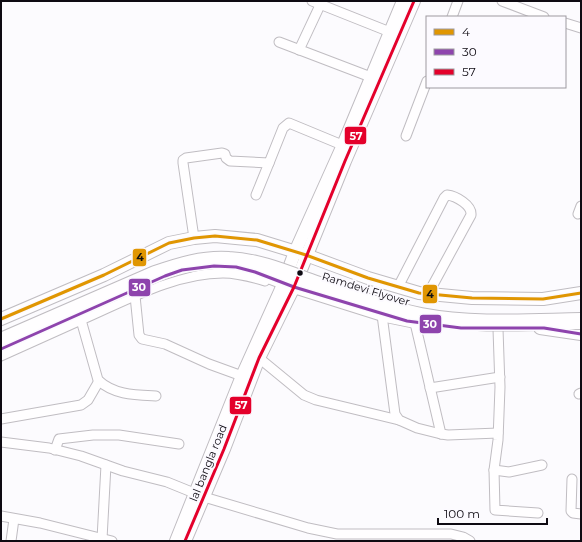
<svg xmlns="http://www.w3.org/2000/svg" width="582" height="542" viewBox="0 0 582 542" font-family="Montserrat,sans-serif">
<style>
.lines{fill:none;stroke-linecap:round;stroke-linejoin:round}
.street-casing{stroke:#c0bdc2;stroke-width:11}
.secondary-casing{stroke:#c0bdc2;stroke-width:14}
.street{stroke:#fffeff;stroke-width:9}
.secondary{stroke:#fffeff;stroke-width:12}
.highway-bridge-casing{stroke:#c0bdc2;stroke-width:18;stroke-linecap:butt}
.highway-bridge{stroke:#fffeff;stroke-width:16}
.bus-1-casing{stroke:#fcfaff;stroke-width:6}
.bus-2-casing{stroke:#fcfaff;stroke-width:6}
.bus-3-casing{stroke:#fcfaff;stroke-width:6}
.bus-1{stroke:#e09602;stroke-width:3}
.bus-2{stroke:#8e44ad;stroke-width:3}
.bus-3{stroke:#e4002b;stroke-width:3}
.bus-dot{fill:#0e0a12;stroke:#fcfaff;stroke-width:1.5}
.labels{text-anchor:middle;stroke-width:4;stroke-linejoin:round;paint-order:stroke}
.street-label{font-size:11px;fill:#0e0a12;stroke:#fcfaff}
.line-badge{stroke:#fcfaff;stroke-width:1.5}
.badge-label{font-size:11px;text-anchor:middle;font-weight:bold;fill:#fff}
.pale-badge-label{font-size:11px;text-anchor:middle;font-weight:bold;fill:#111}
</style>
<rect width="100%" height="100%" fill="#fcfbfe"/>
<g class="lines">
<defs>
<g id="street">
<polyline points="312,1 395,34"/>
<polyline points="502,1 544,17"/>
<polyline points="452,17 458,1"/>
<polyline points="565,23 581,28"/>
<polyline points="279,42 376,79"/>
<polyline points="299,50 322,1"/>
<polyline points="406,136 427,81"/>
<polyline points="256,195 269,163"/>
<polyline points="578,214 581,206"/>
<polyline points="194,238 183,163 183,160 186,158 222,153 225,154 226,158 230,161 269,163 283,128 289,123 347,147"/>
<path d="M398,287L444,198L447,195C456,196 472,205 471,215L428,294"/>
<polyline points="135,296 139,335 142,339 165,344 209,364 242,376"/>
<polyline points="382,315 395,414 399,420 417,428 441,434 448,435 498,433"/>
<polyline points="415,323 441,434"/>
<polyline points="498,329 500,387 498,440 494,470 495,510 538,513"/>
<polyline points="1,356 81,320"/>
<polyline points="259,358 304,395 316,400 399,420"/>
<polyline points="430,388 500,377"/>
<polyline points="579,394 581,393"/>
<path d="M156,396C135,395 114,395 98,380L81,320C125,301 174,273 223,273C237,273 252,277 265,281"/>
<polyline points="1,419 81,405 88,400 99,381"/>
<polyline points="1,442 49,448 81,456 123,471 167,482 204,497 308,528 337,534 451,534 463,537 470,541"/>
<polyline points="55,450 59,439 93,435 119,435 179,444"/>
<polyline points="494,470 509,472 542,465"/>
<polyline points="572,479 571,511 573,513 581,514"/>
<polyline points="1,516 40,523 112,541"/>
<polyline points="102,539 106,465"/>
<polyline points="11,541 14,519"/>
</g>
<g id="secondary">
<polyline points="241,268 255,272 294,287 386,316 430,325"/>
<polyline points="1,319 104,275 169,243 194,238 215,236 257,240 306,255 368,278 419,293 472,298 543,299 581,293"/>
<polyline points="540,328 581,334"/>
<polyline points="176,541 242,376 282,287 295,252 343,145 403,1"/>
<polyline points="185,541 224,449 259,358 294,287 345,161 414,1"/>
</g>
</defs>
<use href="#street" class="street-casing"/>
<use href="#secondary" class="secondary-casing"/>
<use href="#street" class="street"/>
<use href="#secondary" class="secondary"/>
<defs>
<path id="highway-bridge" d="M1,341L155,274C179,266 203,258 229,260C255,261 281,271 305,280C343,293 381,308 421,316C473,326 528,322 581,321"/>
</defs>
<use href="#highway-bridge" class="highway-bridge-casing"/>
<use href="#highway-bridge" class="highway-bridge"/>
<defs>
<polyline id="bus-1" points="1,319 104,275 169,243 194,238 215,236 257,240 306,255 368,278 419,293 472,298 543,299 581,293"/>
<polyline id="bus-2" points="1,349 165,276 182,270 214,266 236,267 255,272 294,287 407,321 461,328 544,328 581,334"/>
<polyline id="bus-3" points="185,541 224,449 259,358 294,287 345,161 414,1"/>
</defs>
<use href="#bus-1" class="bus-1-casing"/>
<use href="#bus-2" class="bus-2-casing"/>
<use href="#bus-3" class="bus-3-casing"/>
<use href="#bus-1" class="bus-1"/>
<use href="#bus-2" class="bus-2"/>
<use href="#bus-3" class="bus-3"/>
</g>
<circle class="bus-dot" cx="300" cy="273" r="3.5"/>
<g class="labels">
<g class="street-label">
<text transform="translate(366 289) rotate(17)" y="4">Ramdevi Flyover</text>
<text transform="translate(208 463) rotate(-68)" y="4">lal bangla road</text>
</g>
</g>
<g class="line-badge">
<rect x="344" y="126" width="23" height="19" rx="4" fill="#e4002b"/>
<rect x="132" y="248" width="15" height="19" rx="4" fill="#e09602"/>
<rect x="128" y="278" width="23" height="19" rx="4" fill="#8e44ad"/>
<rect x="422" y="284" width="16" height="20" rx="4" fill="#e09602"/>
<rect x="419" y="314" width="23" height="20" rx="4" fill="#8e44ad"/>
<rect x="229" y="396" width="23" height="19" rx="4" fill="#e4002b"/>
</g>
<g class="badge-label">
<text x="356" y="140">57</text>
<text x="139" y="291">30</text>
<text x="430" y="328">30</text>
<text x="241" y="409">57</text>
</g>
<g class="pale-badge-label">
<text x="140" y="261">4</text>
<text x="430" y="298">4</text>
</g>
<rect width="582" height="542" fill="none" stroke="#0e0a12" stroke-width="4"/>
<rect x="426" y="16" width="140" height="72" fill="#fcfaff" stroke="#9d9aa0"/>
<rect x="434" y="29" width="20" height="6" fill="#e09602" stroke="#9d9aa0"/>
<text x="462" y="36" font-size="12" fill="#0e0a12">4</text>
<rect x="434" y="49" width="20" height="6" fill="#8e44ad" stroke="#9d9aa0"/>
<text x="462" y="56" font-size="12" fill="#0e0a12">30</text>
<rect x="434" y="69" width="20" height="6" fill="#e4002b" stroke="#9d9aa0"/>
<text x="462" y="76" font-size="12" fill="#0e0a12">57</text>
<path d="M438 518v6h109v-6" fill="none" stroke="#0e0a12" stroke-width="2"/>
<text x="444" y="518" font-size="12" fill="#0e0a12" stroke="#fcfaff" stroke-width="3" paint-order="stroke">100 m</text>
</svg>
